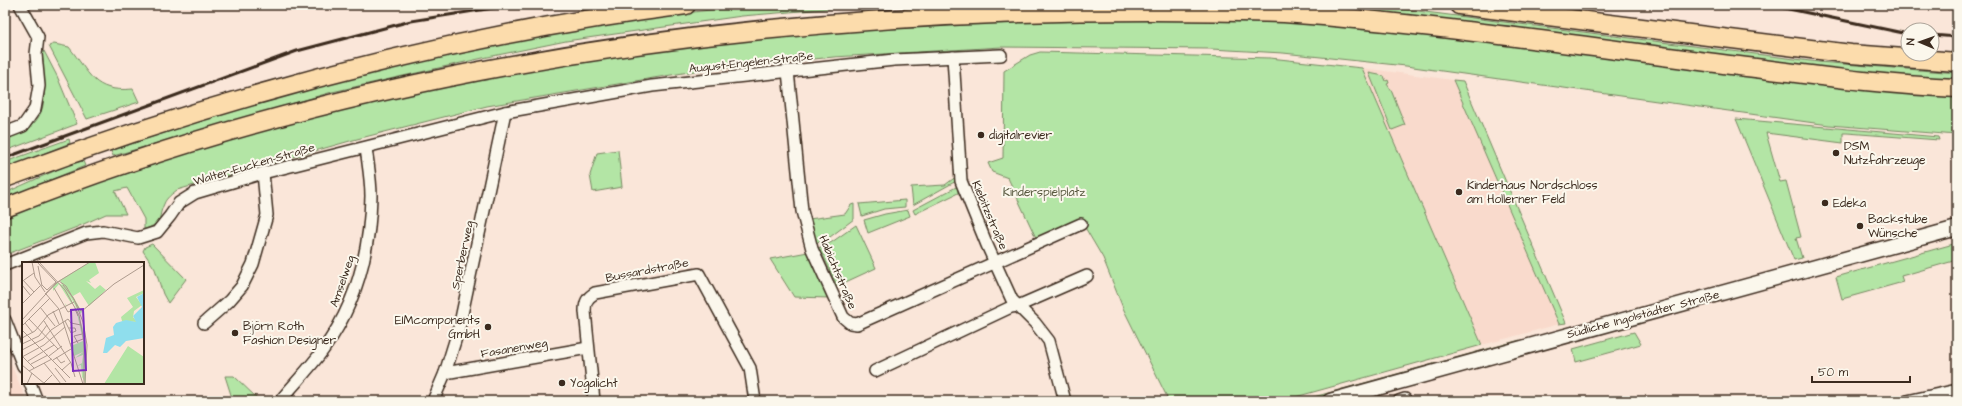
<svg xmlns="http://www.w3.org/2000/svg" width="1962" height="406" viewBox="0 0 1962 406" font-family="'Architects Daughter',sans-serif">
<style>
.built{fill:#f9dacc}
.green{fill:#b3e5a5;stroke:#778862}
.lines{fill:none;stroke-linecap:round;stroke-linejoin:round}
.minor-casing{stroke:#3b2a1e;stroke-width:14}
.tertiary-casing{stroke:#3b2a1e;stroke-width:17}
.primary-casing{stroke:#3b2a1e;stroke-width:21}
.minor{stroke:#fbf7ec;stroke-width:11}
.tertiary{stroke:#fbf7ec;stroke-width:14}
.primary{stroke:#fcdcac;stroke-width:18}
.rail{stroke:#3b2a1e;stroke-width:3}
.poi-dot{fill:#3b2a1e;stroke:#fbf7ec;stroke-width:1.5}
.labels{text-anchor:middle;stroke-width:4;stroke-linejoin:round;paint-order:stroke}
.street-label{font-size:12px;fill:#3b2a1e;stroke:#fbf7ec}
.poi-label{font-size:12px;fill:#3b2a1e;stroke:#fbf7ec;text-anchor:start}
.park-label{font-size:12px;fill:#595940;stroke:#fbf7ec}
.inset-road{fill:none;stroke:#ae9b8e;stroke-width:1}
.view{fill:#7b2cbf;fill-opacity:0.15;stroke:#7b2cbf;stroke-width:2}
.inset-edge{fill:none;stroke:#3b2a1e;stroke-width:2}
</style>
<rect width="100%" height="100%" fill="#fae6d9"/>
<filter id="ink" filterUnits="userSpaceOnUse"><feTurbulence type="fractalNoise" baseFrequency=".025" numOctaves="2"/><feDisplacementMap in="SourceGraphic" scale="8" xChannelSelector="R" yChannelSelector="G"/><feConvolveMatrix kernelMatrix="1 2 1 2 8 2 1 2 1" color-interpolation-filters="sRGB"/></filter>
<g filter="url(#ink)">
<g class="built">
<polygon points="1362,68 1453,80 1559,324 1482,345"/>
<polygon points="5,349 12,367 27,401 5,401"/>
</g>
<g class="green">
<path d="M755,5H872L742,16L566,41L483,58L332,92L113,156L111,151C319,78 536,27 755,5Z"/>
<polygon points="1283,5 1364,5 1394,8 1818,62 1957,73 1957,80 1898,76"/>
<path d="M1189,15L1348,26L1604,57L1750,77L1851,88L1957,96V135L1829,125L1406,66L1283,53L1211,49L1001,47L834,57L695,71L487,106L357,139L177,190C172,194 166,198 164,204C156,221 166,220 144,230V219L127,188L115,191L126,214H106L77,227L5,255V217L44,201L236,137L433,86L792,28Z"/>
<path d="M54,44L69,47C90,73 93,93 133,89L139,102L87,119L49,46Z"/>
<path d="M44,51L57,76L77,124L5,151V140C14,135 28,130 35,122C50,104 43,77 41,56Z"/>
<polygon points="1040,52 1270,58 1362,68 1482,345 1281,401 1169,401 1123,308 1103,258 1080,219 1037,240 1008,178 992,172 988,163 1003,158 1004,71 1030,55"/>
<polygon points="1369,73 1384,76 1386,81 1388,80 1389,83 1387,84 1391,90 1405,125 1392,130"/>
<polygon points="1453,80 1463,81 1566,323 1559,324"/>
<polygon points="1736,119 1938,137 1939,140 1847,133 1843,133 1843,143 1766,133 1780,182 1786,181 1801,237 1796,238 1802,258 1794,260"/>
<polygon points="69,139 70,143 5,169 5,162"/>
<polygon points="618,150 622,187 593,192 590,175 597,153"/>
<polygon points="83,161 85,166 5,198 5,193 70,164"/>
<polygon points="957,176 958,180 913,205 911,187 945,185"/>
<polygon points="958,186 958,193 915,214 913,210"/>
<polygon points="905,200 905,207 884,209 862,216 859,204"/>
<polygon points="854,204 854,219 830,237 813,245 809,219 845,214 851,205"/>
<polygon points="908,210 910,216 868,233 864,220 885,214"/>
<polygon points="856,225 876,268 837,286 823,255 818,254 816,249 832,242"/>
<polygon points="1957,243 1957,260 1901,276 1903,282 1842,299 1836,277"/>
<polygon points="152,244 186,279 168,303 163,294 155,269 143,251 145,247"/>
<polygon points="808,252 829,298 794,297 770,259"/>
<polygon points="1634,332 1641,344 1576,362 1573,349"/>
<polygon points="1520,340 1520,342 1306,401 1299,401"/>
<polygon points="225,376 234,376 260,401 233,401"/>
</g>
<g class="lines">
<defs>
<g id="minor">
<polyline points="953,57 961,181 987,245 1012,300 1035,323 1049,341 1065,401"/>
<polyline points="788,71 802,211 812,249 843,317 850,323 857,324 1081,224"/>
<polyline points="5,133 23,126 35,109 39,86 36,54 38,37 20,5"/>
<polyline points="5,265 86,233 103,231 138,238 157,232 170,216 179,203 195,193 263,173 505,112 652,86 894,60 1001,55"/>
<polyline points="5,320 23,366"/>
<polyline points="204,323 229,301 242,286 253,264 267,215 263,173"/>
<polyline points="875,371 1011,307 1018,306 1087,276"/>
<polyline points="445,373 588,348"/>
<polyline points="30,383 37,401"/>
<path d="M280,401C294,384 310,368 323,350C356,305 370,251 371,196C371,180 368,164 366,148"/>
<polyline points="433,401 445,373 459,328 505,112"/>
<path d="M594,401L585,311C585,302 587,298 595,293L699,274L750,368L755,401"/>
<polyline points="1399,401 1405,399"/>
<polyline points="1907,401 1957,390"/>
</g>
<polyline id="tertiary" points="1330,401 1957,228"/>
<g id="primary">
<polyline points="1459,5 1851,54 1957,62"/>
<path d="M5,178C226,95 452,35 686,5"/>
<path d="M5,208C409,47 851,0 1284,13C1436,24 1588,47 1739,66C1812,75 1884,85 1957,88"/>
</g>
</defs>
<use href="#minor" class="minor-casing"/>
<use href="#tertiary" class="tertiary-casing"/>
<use href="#primary" class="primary-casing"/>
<use href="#minor" class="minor"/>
<use href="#tertiary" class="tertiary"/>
<use href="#primary" class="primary"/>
<g class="rail">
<polyline points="1770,5 1908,34"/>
<polyline points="1932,35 1957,37"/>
<polyline points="5,158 297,51 411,21 512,5"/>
</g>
</g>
</g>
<g class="poi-dot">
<circle cx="981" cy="135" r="4"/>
<circle cx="1836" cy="153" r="4"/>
<circle cx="1459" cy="192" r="4"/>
<circle cx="1825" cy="203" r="4"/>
<circle cx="1860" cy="226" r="4"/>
<circle cx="488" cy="327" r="4"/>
<circle cx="235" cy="333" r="4"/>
<circle cx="562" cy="383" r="4"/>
</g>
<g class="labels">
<g class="street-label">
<text transform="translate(751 62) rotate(-6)" y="4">August-Engelen-Straße</text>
<text transform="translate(254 164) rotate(-16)" y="4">Walter-Eucken-Straße</text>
<text transform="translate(990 215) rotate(67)" y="4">Kiebitzstraße</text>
<text transform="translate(462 255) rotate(-78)" y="4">Sperberweg</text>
<text transform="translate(647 270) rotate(-11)" y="4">Bussardstraße</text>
<text transform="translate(838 272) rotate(67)" y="4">Habichtstraße</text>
<text transform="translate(342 281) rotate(-71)" y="4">Amselweg</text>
<text transform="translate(1643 314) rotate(-15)" y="4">Südliche Ingolstädter Straße</text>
<text transform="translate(514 348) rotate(-10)" y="4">Fasanenweg</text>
</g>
<g class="poi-label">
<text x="989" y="139">digitalrevier</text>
<text x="1844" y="150">DSM<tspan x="1844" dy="14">Nutzfahrzeuge</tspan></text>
<text x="1467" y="189">Kinderhaus Nordschloss<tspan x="1467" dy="14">am Hollerner Feld</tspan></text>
<text x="1833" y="207">Edeka</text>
<text x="1868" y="223">Backstube<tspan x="1868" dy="14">Wünsche</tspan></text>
<text x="480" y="324" text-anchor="end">EIMcomponents<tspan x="480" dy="14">GmbH</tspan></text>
<text x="243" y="330">Björn Roth<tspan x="243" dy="14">Fashion Designer</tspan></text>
<text x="570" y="387">Yogalicht</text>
</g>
<g class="park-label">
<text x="1044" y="196">Kinderspielplatz</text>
</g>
</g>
<g transform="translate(22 262)">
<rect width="122" height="122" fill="#fae6d9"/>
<path d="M68,0H73L77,11L67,18L69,21L64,19L73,27L78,23L84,28L67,44L58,30L51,34L60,50L58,52L48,34L51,41L44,44L43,41L45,44L49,41L37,22L31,29V25L35,20L40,23L38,18ZM122,28V31L114,35L120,43L112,49L111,55L115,60L100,59L99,55L111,45L105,36ZM53,42L62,70L64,122L60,115L59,103L55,104L60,101L61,93L53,96L61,90L52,94L49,84L61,79ZM106,84L122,95V122H82Z" fill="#b3e5a5"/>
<path d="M122,31V76L104,79L98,85L93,83L85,91H81L84,76L92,73L91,65L94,61L104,58L114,60L111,54L120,45L115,35Z" fill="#8fdeed"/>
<path class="inset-road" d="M10,0L13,15L23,30M15,0L34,20L25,28L20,23M17,0L43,28L57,53L62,79V122M16,4L20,24M0,17L12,30M2,18L12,11M37,19L44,24L58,48L60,49L92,22L122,3M0,23L9,34M41,23L52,37L61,60L65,83L63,122M32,26L46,50L53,47L56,54M23,32L36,20M24,32L37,47M0,42L18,24M18,45L33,64M37,47L61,122M38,47L52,40M31,49L37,62M7,57L36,87M0,58L34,21L68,0M22,59L49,101L53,115M43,59L49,71L54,69L53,66H47M3,61L11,71M0,64L28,36M0,68L48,116M0,76L13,69L26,53L37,47M56,81L52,74L60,72M0,82L17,74L25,63M48,82L61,77M0,88L21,77L29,68L46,57L49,61L59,63M0,94L12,106M27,94L40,84M0,95L22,83L43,65M34,95L39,101L43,99M31,98L49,87M6,99L32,83M22,101L39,122M9,102L26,93M0,103L23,122M33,106L44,120M40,108L49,100M7,109L30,97M5,122L10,111M21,122L30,113"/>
<path class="view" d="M61,47L64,108L51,109L49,48Z"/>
<rect width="122" height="122" class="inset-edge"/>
</g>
<rect width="1962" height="406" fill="none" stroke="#fbf7ec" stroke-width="20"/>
<rect x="10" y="10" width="1942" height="386" fill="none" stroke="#3b2a1e" stroke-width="1.5" filter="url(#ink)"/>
<g transform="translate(1920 42) rotate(272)"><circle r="19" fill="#fbf7ec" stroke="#aea59a"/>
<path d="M0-3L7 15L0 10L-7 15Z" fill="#3b2a1e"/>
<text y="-6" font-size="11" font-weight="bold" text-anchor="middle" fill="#3b2a1e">N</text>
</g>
<path d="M1812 376v6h98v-6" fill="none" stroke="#3b2a1e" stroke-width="2"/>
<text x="1818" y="376" font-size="12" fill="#3b2a1e" stroke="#fbf7ec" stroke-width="3" paint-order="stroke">50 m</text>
</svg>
